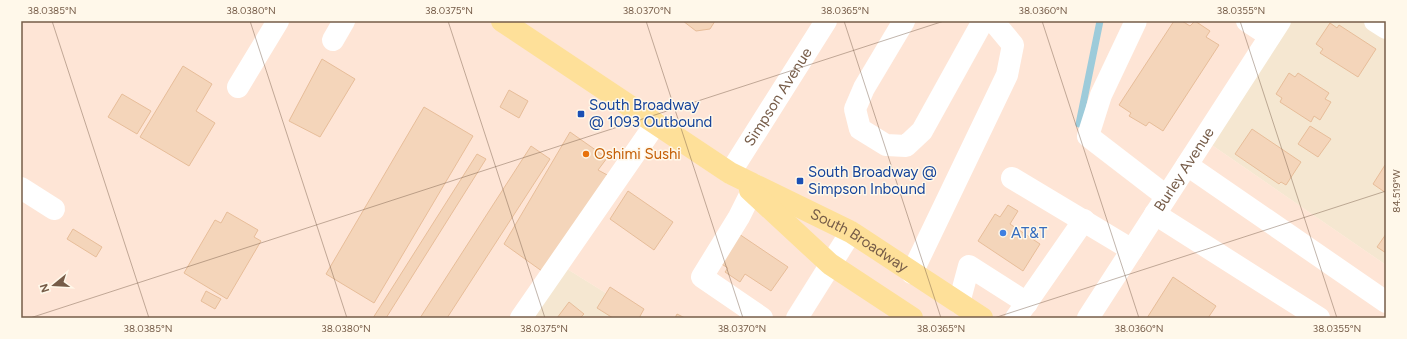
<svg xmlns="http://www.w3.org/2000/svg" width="1407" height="339" viewBox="0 0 1407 339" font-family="Figtree,sans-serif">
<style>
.residential{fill:#f5e7d1}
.commercial{fill:#fee5d6}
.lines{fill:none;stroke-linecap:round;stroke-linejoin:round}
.stream{stroke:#9dcbda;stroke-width:7}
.building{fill:#f4d5ba;stroke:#e7bd99}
.minor{stroke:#fff;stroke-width:22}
.major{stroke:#fee099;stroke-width:22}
.ticks{fill:none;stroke:#765c48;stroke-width:1;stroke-opacity:0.45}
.transit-dot{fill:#1a4fb4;stroke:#fff8ea;stroke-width:1.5}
.food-dot{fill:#e8710a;stroke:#fff8ea;stroke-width:1.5}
.shop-dot{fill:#3f7fe0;stroke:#fff8ea;stroke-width:1.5}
.labels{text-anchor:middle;stroke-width:3;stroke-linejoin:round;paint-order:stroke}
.street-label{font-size:15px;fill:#765c48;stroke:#fff8ea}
.transit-label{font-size:15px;fill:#164399;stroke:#fff8ea;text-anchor:start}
.food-label{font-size:15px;fill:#c56008;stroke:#fff8ea;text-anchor:start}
.shop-label{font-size:15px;fill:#366cbe;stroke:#fff8ea;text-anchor:start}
.neatline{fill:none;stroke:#765c48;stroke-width:1.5}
.ticks-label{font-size:10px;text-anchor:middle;fill:#765c48}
</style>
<rect width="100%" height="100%" fill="#fdf5e3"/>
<g class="residential">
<polygon points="1280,21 1386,21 1386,265 1203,139"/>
<polygon points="559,264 646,318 528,318"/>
</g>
<polygon class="commercial" points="21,21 1280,21 1203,139 1386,265 1386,318 646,318 559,264 528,318 21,318"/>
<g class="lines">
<polyline class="stream" points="1079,124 1100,21"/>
</g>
<g class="building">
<polygon points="683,21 715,21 710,29 696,31"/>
<polygon points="1174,21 1182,21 1190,26 1195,21 1210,31 1206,37 1219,45 1163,131 1149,122 1146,126 1129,116 1131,113 1119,105"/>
<polygon points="1330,23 1337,28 1339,25 1376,49 1358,77 1320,53 1323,49 1316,44"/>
<polygon points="322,59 355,79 320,137 289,121"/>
<polygon points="183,66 212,84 196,111 215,123 189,166 140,137"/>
<polygon points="1289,73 1295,77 1298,73 1329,93 1325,99 1331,102 1320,120 1314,116 1311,122 1280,102 1282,98 1276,94"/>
<polygon points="509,90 528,101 519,118 500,107"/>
<polygon points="122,94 151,111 137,134 108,117"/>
<polygon points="424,107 473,136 374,303 326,274"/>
<polygon points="1310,126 1331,139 1318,157 1298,144"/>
<polygon points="1252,129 1301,162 1286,185 1281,182 1279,184 1235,154"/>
<polygon points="570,132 607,158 598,170 611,177 546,274 504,244"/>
<polygon points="531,146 550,159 447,318 420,318"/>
<polygon points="477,154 486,159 386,318 373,318"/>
<polygon points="1385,165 1386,166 1386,193 1373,184"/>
<polygon points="628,191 673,222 654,250 610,219"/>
<polygon points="1008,205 1018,211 1010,224 1040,244 1023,271 978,241 995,214 1000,217"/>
<polygon points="227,212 258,230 254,237 261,241 227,299 184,273 215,220 221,223"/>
<polygon points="73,229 102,247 96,257 67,239"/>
<polygon points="739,234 788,267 771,291 745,274 740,282 725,272 728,268 720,263"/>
<polygon points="1386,234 1386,253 1377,247"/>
<polygon points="1173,277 1216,306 1208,318 1147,318"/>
<polygon points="610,287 644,309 639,318 613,318 597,308"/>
<polygon points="206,291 221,299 215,309 201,301"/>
<polygon points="569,302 584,314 580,318 557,318"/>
<polygon points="677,314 685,318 675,318"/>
</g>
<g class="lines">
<g class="minor">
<polyline points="904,21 864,88 855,109 860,129 886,145 906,146 922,131 983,21"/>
<polyline points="1136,21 1101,95 1088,136 1166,196"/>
<polyline points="1247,21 1270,36"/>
<polyline points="1375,21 1386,28"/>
<polyline points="333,40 344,21"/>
<polyline points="238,87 278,21"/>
<polyline points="1187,165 1386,302"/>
<path id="s1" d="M730,173L826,21"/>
<polyline points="1012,178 1132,250"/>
<polyline points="755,185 739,217 702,277 762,318"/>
<polyline points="21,188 54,209"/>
<polyline points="1155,214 1319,318"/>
<polyline points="912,273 1007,75 1013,45 993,21"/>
<polyline points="959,303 969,266 1027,303"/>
<polyline points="521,318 656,123"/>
<polyline points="797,318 851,232"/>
<polyline points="1016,318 1084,220"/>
<path id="s2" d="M1088,318L1280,21"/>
</g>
<g class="major">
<path id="s3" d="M502,21L730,173L851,232L982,318"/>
<polyline points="750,190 830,264 912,318"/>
</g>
</g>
<path class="ticks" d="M52,21L149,318M250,21L347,318M448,21L545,318M646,21L743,318M844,21L941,318M1042,21L1139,318M1240,21L1337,318M30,318L944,21M994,318L1386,191"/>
<g class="transit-dot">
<rect x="577" y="110" width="8" height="8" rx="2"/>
<rect x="796" y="177" width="8" height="8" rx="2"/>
</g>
<circle class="food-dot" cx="586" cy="154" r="4"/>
<circle class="shop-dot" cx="1003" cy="233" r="4"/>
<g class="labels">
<g class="street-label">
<text dy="5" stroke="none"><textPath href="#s1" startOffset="90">Simpson Avenue</textPath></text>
<text dy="5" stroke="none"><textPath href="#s2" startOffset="177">Burley Avenue</textPath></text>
<text dy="5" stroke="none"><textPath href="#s3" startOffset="420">South Broadway</textPath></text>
</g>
<g class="transit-label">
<text x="589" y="110">South Broadway<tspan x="589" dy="17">@ 1093 Outbound</tspan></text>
<text x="808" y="177">South Broadway @<tspan x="808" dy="17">Simpson Inbound</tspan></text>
</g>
<g class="food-label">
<text x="594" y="159">Oshimi Sushi</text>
</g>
<g class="shop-label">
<text x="1011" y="238">AT&amp;T</text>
</g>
</g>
<rect width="1407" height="339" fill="none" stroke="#fff8ea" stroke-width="44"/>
<g transform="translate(54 285) rotate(252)" stroke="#fff8ea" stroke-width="3" paint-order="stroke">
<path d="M0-3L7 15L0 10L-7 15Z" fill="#765c48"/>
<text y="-6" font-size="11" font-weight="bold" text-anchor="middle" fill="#765c48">N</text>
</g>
<rect x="22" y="22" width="1363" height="295" class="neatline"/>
<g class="ticks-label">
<text x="52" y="14">38.0385°N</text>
<text x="251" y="14">38.0380°N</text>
<text x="449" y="14">38.0375°N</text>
<text x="647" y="14">38.0370°N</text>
<text x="845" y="14">38.0365°N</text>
<text x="1043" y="14">38.0360°N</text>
<text x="1241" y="14">38.0355°N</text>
<text transform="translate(1396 191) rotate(-90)" y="4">84.519°W</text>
<text x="148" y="332">38.0385°N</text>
<text x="346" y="332">38.0380°N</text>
<text x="544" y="332">38.0375°N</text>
<text x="742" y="332">38.0370°N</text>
<text x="941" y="332">38.0365°N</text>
<text x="1139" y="332">38.0360°N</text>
<text x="1337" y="332">38.0355°N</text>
</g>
</svg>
